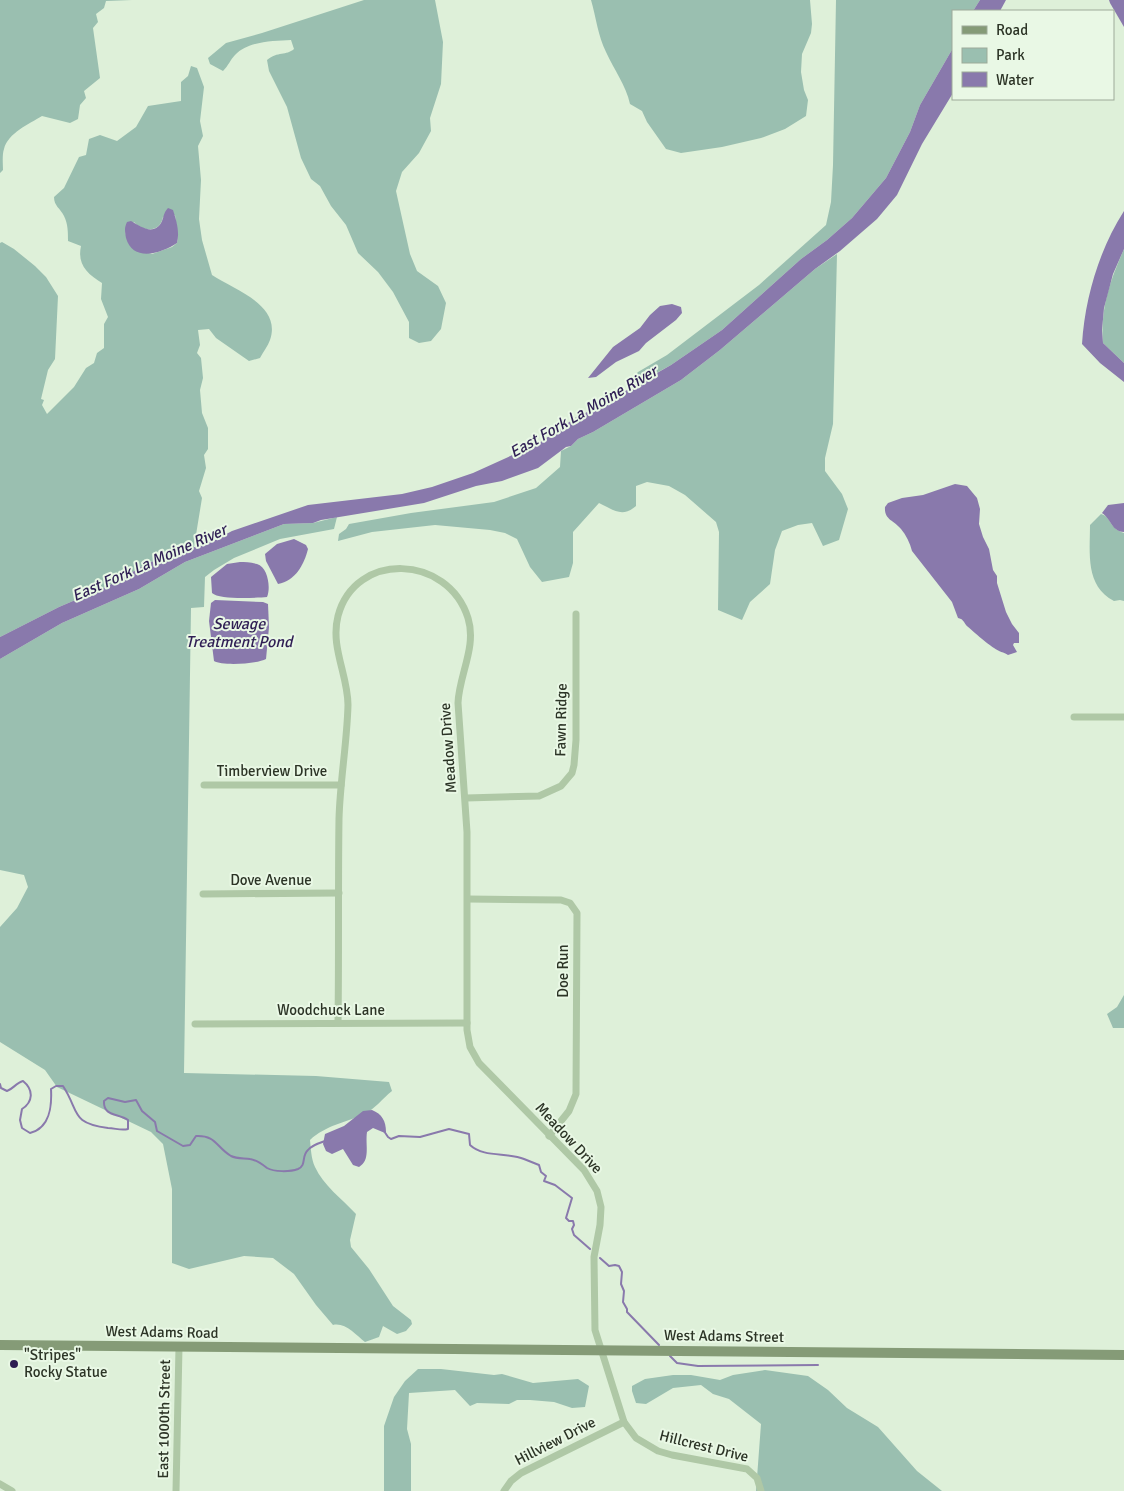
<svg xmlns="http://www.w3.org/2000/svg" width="1124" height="1491" viewBox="0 0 1124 1491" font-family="Signika,sans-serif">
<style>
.green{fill:#9abfb0;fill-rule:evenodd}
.water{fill:#8979ac}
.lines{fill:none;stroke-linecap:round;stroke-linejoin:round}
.stream{stroke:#8979ac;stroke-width:2}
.street{stroke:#afc8a6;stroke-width:7}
.secondary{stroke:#859b77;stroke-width:10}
.poi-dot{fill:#2f1e54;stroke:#e9f8e5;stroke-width:2}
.labels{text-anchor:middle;stroke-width:4;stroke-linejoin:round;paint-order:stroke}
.street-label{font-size:15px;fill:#2c3426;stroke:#e9f8e5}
.poi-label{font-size:15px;fill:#2c3426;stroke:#e9f8e5;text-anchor:start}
.water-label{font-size:16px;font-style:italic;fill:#2f1e54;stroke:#e9f8e5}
</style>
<rect width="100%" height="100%" fill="#def0d9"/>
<g class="green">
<path d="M0,0H132L106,1L104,8L96,14L98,22L93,28L100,78L84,91L86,98L80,105L78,119L70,123L42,116C29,124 8,133 4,149C2,155 3,163 3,170L0,173Z"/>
<path d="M364,0H435L443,42L441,84L430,118L431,131L419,153L402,172L396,191L410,254L417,271L438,286L446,303L441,329L431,341L419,343L409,338V322L393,292L378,272L358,253L346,225L331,206L320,186L311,179L301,158L287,107L269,71L267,60C278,51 286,56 294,49L291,40C273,41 248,41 235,55C230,60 229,65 223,71L210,64L208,58L226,43L262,33Z"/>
<path d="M591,0H810L812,24L811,33L802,54L801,72L804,90L808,100L806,116L785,129L761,138L722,147L681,153L666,149L647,122L642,111L630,104C626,85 614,70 606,52C598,36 596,17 591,0Z"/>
<polygon points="836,0 980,0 973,11 953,11 953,48 920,105 910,132 886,178 852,218 827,240 801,259 722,330 671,365 631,387 629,382 638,372 667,355 759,285 826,225 831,202 833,165"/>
<path d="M191,66L197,68L204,87L200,121L203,136L198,146L201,180L199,219L202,240L212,275C235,290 282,305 270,340C268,346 263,352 260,358L249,361L216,338L209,329L198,330L200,345L197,353L201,358L203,378L200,390L202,413L208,428V449L204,455L206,468L199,491L202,498L194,547L148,563L108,586L59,607L0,637V243L2,242L14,249L35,266L46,277L58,296L55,359L48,370L41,399L44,400L42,405L47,414L74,387L86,368L94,363L97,353L104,348V324L108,317L101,299L102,283C87,274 77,264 81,246L68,241C68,232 68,224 64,216C60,208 54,206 54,197L64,188L79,157L86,155L89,139L100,135L117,141L136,127L148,106L181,101V82L188,76ZM175,215L178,238L177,243L172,247L152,254C135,248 128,250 125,230L134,222C143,232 160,233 163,217Z"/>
<path d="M1124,249V363L1103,343C1100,308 1110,281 1124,249Z"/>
<path d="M837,254L833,424L825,458V471L842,494L848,509L839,540L823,546L812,523L798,525L782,531L775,550L770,584L750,602L742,620L718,610L719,532L716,522L685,495L669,486L647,482L636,486V506C622,518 614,510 599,503L573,532V563L569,577L542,582L530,567L517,539L505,533L490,530L435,525L372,532L338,541L339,534L346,529L349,524L411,513L494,502L536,488L560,467L561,451L571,446L578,439L593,432L681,380L720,350L815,269Z"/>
<path d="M1101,514C1112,517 1108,528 1124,533V601L1120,600L1114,601C1085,586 1090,553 1090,525Z"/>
<path d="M337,517L334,529L280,539L234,558L214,570L205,577L204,607L191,608L184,1073L316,1076L389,1082L392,1091C383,1098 374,1110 364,1114C345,1123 326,1125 310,1140C311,1149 311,1158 315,1167C323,1185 342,1199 356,1214L350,1240L351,1247L369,1269L393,1306L411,1320L412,1324L406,1331L397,1334L383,1326L379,1337L365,1342C356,1335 345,1322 333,1325L316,1305L294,1274L273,1258L244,1256L189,1269L172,1263V1189L163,1144L151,1132L57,1087L45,1070L0,1042V927L17,908L28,887L24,875L0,870V659L62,623L139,589L185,562L284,524L313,523Z"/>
<polygon points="1124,995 1124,1028 1113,1028 1107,1014 1117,1007"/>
<polygon points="418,1369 441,1369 494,1375 502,1374 533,1383 578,1379 589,1386 585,1407 572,1408 554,1402 530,1400 517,1400 509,1404 477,1403 470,1406 455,1390 409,1393 407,1429 411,1444 411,1491 384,1491 384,1426 394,1397 405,1381"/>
<polygon points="765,1370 808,1376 828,1390 847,1408 878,1427 917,1471 942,1491 756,1491 761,1424 729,1399 713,1394 701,1385 673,1388 646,1404 636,1403 632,1391 632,1386 645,1379 673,1375 691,1375 720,1380 733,1375"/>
</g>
<g class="water">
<polygon points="980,0 1006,0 1000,11 973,11"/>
<polygon points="1109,0 1124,0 1124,27 1110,3"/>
<polygon points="953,48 953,93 922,144 897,195 877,219 840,251 815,269 720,350 681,380 593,432 578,439 571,446 566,447 538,468 502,481 476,486 424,503 321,520 313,523 284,524 185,562 139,589 62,623 0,659 0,637 59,607 108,586 148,563 215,540 232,531 308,505 402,494 432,487 473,473 539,443 578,416 592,410 671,365 722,330 801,259 827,240 852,218 886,178 910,132 920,105"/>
<path d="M168,208L173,210C176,219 180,232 177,243C162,253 133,263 126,238C125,232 124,228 127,222L131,221C140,226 153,236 161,223C164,218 163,213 168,208Z"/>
<path d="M1124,211V249L1113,274L1104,308L1102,330L1103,343L1124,363V382L1100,363L1082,344C1085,298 1099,250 1124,211Z"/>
<polygon points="672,304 681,307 682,313 676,320 646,343 639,351 616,362 596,377 588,378 613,347 640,328 650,315 660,306"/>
<path d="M955,484L967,486L977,498L980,509L979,524L983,537L989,549L993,570L997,576V583L1006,612L1012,624L1019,633V643H1014L1013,645L1017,652L1008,655C1004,652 999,652 994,648C989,645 970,629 966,625C963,621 963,619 958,618L952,602L912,551C910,543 906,535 901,529C894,520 884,520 885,507L888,503L902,498L923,495Z"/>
<path d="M1124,503V532C1111,531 1112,520 1102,513L1108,505Z"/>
<path d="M294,539L306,545L308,549C304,565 295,581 278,584L266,561L265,554L277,544Z"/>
<path d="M240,562C245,562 251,562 257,564C268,567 271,588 267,597C255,598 219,600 212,593L211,577L227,564Z"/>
<path d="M215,600L263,602L268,604L269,627L266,659C257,664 222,666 214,661L209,621L211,603Z"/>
<path d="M372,1110C382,1114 386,1121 386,1132L385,1133L373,1128L367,1132C365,1145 371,1160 359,1167L353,1165L343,1149L332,1154L326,1151L323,1144L325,1134L344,1126L363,1111Z"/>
</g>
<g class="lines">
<g class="stream">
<path d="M0,1084L1,1088L7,1091C13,1089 16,1083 23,1081C34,1090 33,1102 22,1109L20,1120L22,1128L30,1133C50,1128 52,1107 51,1089L56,1086H63C80,1112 70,1123 108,1128C115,1128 121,1131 128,1129V1120C119,1113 103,1117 104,1101L108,1098L125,1102L136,1100L142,1111L155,1122L157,1131L183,1146L190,1145L196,1136C216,1135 216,1147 231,1156C237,1159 244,1158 250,1159C257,1160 262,1164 267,1168C274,1172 290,1172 298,1169C307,1165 301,1156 308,1150C312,1145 319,1143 325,1141"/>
<path d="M384,1131L388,1137L391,1139L399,1136L420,1137L449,1129L469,1134L470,1145C484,1158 507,1152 524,1159C529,1161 534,1163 539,1165L541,1172L546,1176L544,1181L555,1185L572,1198L566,1218L569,1221H573L574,1225L572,1229L574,1235L590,1249"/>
<polyline points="600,1258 609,1266 615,1265 619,1266 622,1272 621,1284 624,1291 623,1302 627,1309 627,1312 659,1345"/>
<polyline points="670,1356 677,1363 698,1366 818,1365"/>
</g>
<g class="street">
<polyline points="1074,717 1124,717"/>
<polyline points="204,785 341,785"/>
<polyline points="466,798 539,796 561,786 572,773 574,765 576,740 576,614"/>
<polyline points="203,894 339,893"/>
<polyline points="468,899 561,900 570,903 577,913 576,1094 569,1111 549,1136"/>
<path d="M338,1023C339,955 338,887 339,819C340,781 347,743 348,705C348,675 330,647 338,616C355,551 448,554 468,618C477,647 459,675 458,703L467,832V1030L470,1047L479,1063L584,1170L597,1191L601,1207L600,1225L594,1257L595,1330L624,1422L636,1438L658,1451L672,1455L747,1469L757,1478L761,1491"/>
<polyline points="195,1024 467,1023"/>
<polyline points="0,1484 12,1491"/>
<polyline points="176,1491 179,1347"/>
<polyline points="504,1491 511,1481 521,1473 624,1422"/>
</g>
<polyline class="secondary" points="0,1345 1124,1355"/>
</g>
<circle class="poi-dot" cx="14" cy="1364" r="5"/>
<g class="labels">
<g class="street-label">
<text transform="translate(561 720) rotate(-89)" y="5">Fawn Ridge</text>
<text transform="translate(448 748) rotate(-94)" y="5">Meadow Drive</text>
<text x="272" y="776">Timberview Drive</text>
<text x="271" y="885">Dove Avenue</text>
<text transform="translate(563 971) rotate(-90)" y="5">Doe Run</text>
<text x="331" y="1015">Woodchuck Lane</text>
<text transform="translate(569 1138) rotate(47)" y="5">Meadow Drive</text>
<text transform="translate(162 1332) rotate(1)" y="5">West Adams Road</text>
<text transform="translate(724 1336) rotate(1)" y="5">West Adams Street</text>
<text transform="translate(164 1419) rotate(-89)" y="5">East 1000th Street</text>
<text transform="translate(555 1441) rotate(-27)" y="5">Hillview Drive</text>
<text transform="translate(704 1446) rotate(14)" y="5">Hillcrest Drive</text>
</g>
<g class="poi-label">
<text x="24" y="1360">"Stripes"<tspan x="24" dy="17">Rocky Statue</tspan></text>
</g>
<g class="water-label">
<text transform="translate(583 411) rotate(-30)" y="6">East Fork La Moine River</text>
<text transform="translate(149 562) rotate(-24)" y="6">East Fork La Moine River</text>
<text x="239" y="629">Sewage<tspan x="239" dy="18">Treatment Pond</tspan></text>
</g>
</g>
<rect x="952" y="10" width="162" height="90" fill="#e9f8e5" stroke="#9daa99"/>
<rect x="962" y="26" width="25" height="8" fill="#859b77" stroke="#9daa99"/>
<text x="996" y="35" font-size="15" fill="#2c3426">Road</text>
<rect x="962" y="48" width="25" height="15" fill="#9abfb0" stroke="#9daa99"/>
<text x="996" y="60" font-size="15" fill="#2c3426">Park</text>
<rect x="962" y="72" width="25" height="15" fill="#8979ac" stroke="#9daa99"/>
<text x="996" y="85" font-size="15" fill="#2c3426">Water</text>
</svg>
